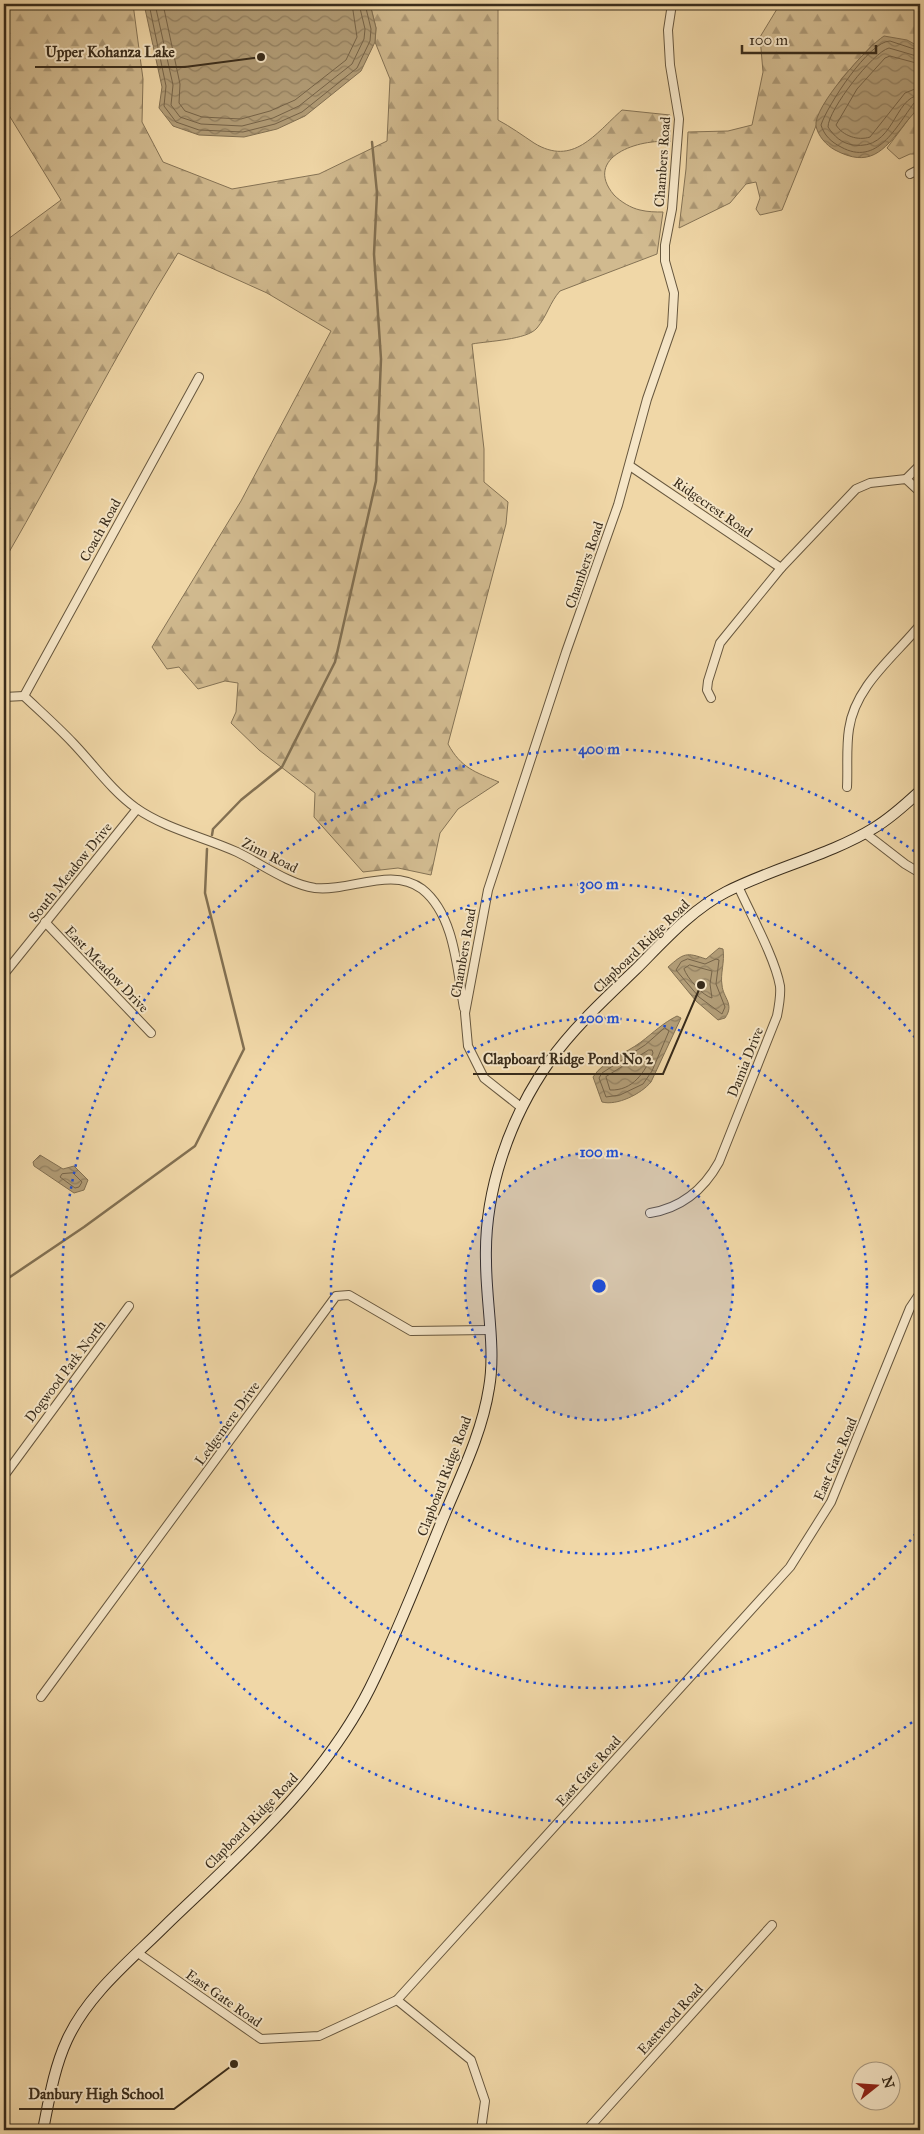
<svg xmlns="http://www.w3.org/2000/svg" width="924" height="2134" viewBox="0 0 924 2134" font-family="'IM FELL Great Primer',serif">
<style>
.forest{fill:url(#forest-firs);stroke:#857355}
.water{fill:url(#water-waves);stroke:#827052}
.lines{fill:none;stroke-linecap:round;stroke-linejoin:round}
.shore{stroke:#766449;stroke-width:1}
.stream{stroke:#827052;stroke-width:2.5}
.street-casing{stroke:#67573e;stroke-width:10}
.secondary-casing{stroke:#392c1b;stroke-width:12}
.street{stroke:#f5e5c6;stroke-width:8}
.secondary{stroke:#f5e5c6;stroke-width:10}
.ring{fill:none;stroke:#1d4ed8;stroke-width:2.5;stroke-dasharray:2.5 5}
.labels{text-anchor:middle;stroke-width:4;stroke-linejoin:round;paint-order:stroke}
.street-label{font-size:14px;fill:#392c1b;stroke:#f5e5c6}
.centre{fill:#1d4ed8;stroke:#f5e5c6;stroke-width:2.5}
.ring-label{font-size:15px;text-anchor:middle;font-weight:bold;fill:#1d4ed8;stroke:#f5e5c6;stroke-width:4;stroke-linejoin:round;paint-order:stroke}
.leader{fill:none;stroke:#392c1b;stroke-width:2}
.callout-dot{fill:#392c1b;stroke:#f5e5c6;stroke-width:2}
.callout-label{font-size:15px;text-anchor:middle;font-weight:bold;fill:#392c1b;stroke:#f5e5c6;stroke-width:4;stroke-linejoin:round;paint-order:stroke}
</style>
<defs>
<pattern id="forest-firs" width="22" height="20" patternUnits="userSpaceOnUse" patternTransform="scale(1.25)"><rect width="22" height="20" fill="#d1ba8f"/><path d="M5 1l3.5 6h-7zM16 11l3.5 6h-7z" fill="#ab9774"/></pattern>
<pattern id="water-waves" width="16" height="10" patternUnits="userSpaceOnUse" patternTransform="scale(1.25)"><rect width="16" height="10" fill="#b29d77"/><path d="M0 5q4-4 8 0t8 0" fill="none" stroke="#928061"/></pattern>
</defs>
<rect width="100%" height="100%" fill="#f0d7a7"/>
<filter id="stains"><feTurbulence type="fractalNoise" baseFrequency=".004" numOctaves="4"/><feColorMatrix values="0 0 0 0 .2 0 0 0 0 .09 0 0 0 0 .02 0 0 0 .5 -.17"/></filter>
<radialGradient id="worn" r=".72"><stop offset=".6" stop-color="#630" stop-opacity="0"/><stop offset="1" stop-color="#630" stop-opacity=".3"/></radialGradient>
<g class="forest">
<path d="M4,4H133L143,79L142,122L163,162L232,189L319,174L387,141L390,79L375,42L376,28L370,4H498V120C511,127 522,135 534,143C573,167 595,134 622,110L670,115V142C640,138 582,157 614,195C621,202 631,208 640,210C648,212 656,212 663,212L657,254L560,291C550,302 547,316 537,328C527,340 488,341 472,344L484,449V482L508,502L506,524L448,744C461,768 475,772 499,782L458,809L440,833L431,875L398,868L363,872L314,817L315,793L259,750L231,723L236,712L238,683L225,681L198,689L179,667L167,669L152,647L241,501L331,331L267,293L178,253C116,353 63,459 4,561V242L61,200L4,107Z"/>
<polygon points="780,4 920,4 920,47 916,44 873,44 842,78 824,106 782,210 760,215 756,209 760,198 756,182 746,184 730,203 679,228 686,169 688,132 728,131 752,125 763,72 760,37"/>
<polygon points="920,104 920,154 910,154 899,159 887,148"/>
</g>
<g class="water">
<polygon points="144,4 370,4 376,28 375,42 361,71 305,116 277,129 244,137 199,135 173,126 159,108 162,87"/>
<path d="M884,36L907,40L920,47C920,58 923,95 920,104C917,111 908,119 904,125C883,152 869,168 835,150C826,145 818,136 816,126C813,107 867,47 884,36Z"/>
<path d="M719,948L723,949C725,962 720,974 722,985C723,998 735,1004 725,1018L718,1020L696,1001L668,967C684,953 686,952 706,959Z"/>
<path d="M677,1016L681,1018L651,1082C641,1094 617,1106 602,1102L593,1077C604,1060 625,1054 641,1042C654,1032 663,1023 677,1016Z"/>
<polygon points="40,1155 63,1169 74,1166 88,1180 84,1190 74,1193 34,1166 33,1162"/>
</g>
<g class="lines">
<g class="shore">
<polyline points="149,4 166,86 164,106 176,122 199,130 243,132 275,124 302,112 357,68 370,41 371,29 365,4"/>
<polyline points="155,4 173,85 171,105 180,117 201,124 242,126 273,118 299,106 352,64 364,39 365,29 359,4"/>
<polyline points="163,4 180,84 179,103 185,111 202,117 241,119 270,111 295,100 346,60 357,37 352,4"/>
<path d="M920,51L890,41C869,41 827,106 821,125C824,135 831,142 841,147C877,167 896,127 914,103L920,101"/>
<path d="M920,57L889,48C873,52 828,110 828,127C834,136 841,143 853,145C895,151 893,97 920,95"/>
<path d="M920,64L890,56L885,58L857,89L836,125C843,136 858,141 870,137L905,93L920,87"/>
<polygon points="688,959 705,964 716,959 719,960 716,984 725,1007 722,1014 699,997 676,970 681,962"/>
<path d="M690,965L712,971L710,984L712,998C703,996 687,978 684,969Z"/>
<polygon points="665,1028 669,1031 652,1071 643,1084 620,1095 606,1097 599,1078 602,1073 645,1045"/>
<path d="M649,1050H652L653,1053C645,1072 633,1091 610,1090L606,1077Z"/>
<polygon points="73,1173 82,1182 79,1187 75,1188 60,1177 62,1174"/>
</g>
<g class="stream">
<polyline points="212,835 213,829 241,800 282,767 335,662 376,481 381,359 374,254 377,193 372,142"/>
<polyline points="4,1281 84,1227 195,1146 244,1049 205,893 207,849"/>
</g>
<defs>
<g id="street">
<polyline points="910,174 920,169"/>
<polyline points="630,466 781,568"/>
<polyline points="906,479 920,465"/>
<path d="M24,696C41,712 58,727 73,743C94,765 112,791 136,808C166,829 204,837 237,852C262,864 288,884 315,888C349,892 392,866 422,889C455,915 457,970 464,1008"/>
<polyline points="24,696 199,377"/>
<polyline points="4,697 24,696"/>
<polyline points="711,698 707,690 708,681 720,643 781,568 856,489 870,483 906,479 920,492"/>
<path d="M847,787C848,769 846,748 849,729C855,686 894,657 920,625"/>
<polyline points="865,833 905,864 920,873"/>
<polyline points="45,922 151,1033"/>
<polyline points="4,974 137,809"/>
<polyline points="522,1108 484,1078 468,1046 465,1013 488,890 566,652 618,505 647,399 672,327 674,293 665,261 665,245 672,209 679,119 670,65 668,30 672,4"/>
<path d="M650,1213C681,1208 704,1189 719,1162L777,1016C779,1006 781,996 780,986C775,958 750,913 738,886"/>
<polyline points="4,1476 129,1306"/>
<polyline points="41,1697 336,1296 349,1295 411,1331 489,1330"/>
<polyline points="138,1953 261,2039 319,2036 397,2000 790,1567 831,1502 910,1308 920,1293"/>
<polyline points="397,2000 471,2060 485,2101 481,2130"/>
<polyline points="587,2130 772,1925"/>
</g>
<path id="secondary" d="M43,2130C49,2100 54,2068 67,2040C88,1994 131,1960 166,1925C240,1854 323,1782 370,1688C398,1632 420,1574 444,1516C461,1475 482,1433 489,1388C496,1349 486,1302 486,1261C484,1192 509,1119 549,1062C574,1027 606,998 636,969C663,942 691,910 726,892C773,868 830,855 874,828C891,818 906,804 920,791"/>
</defs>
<use href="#street" class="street-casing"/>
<use href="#secondary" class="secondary-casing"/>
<use href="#street" class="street"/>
<use href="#secondary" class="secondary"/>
</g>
<circle cx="599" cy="1286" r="134" fill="#1d4ed8" fill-opacity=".12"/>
<g class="ring">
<circle cx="599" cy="1286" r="134"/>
<circle cx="599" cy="1286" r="268"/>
<path d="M920 1528A402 402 0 1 1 920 1044"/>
<path d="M918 1718A537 537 0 1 1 918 854"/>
</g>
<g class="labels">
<g class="street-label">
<text transform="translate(662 162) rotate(-86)" y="5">Chambers Road</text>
<text transform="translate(713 507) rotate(35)" y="5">Ridgecrest Road</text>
<text transform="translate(100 530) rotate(-61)" y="5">Coach Road</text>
<text transform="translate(584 565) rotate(-71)" y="5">Chambers Road</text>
<text transform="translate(270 855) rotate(27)" y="5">Zinn Road</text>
<text transform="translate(70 872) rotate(-51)" y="5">South Meadow Drive</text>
<text transform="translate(641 946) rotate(-44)" y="5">Clapboard Ridge Road</text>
<text transform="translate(463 953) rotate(-80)" y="5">Chambers Road</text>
<text transform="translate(107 969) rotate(46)" y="5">East Meadow Drive</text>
<text transform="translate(745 1062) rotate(-68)" y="5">Damia Drive</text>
<text transform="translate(65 1371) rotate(-53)" y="5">Dogwood Park North</text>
<text transform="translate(227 1423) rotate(-54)" y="5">Ledgemere Drive</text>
<text transform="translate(835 1459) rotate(-67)" y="5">East Gate Road</text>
<text transform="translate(444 1476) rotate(-69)" y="5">Clapboard Ridge Road</text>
<text transform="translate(588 1771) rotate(-48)" y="5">East Gate Road</text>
<text transform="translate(251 1821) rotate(-46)" y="5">Clapboard Ridge Road</text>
<text transform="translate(224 1998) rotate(35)" y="5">East Gate Road</text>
<text transform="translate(670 2019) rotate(-48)" y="5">Eastwood Road</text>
</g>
</g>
<circle cx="599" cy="1286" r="8" class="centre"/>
<g class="ring-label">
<text x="599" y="754">400 m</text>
<text x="599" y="889">300 m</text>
<text x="599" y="1023">200 m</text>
<text x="599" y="1157">100 m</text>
</g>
<path class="leader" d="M261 57L185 67H35M701 985L663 1074H473M234 2064L174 2109H19"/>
<g class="callout-dot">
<circle cx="261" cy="57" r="5"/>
<circle cx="701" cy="985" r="5"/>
<circle cx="234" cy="2064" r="5"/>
</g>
<g class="callout-label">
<text x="110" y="57">Upper Kohanza Lake</text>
<text x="568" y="1064">Clapboard Ridge Pond No 2</text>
<text x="96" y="2099">Danbury High School</text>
</g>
<rect width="924" height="2134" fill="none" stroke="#f0d7a7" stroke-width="20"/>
<rect x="5" y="5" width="914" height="2124" fill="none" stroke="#392c1b" stroke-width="2.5"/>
<rect x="10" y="10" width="904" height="2114" fill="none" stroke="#392c1b"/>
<g transform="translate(876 2086) rotate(73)"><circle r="24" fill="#f5e5c6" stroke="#aa9b82"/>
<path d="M0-4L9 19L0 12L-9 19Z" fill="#8f2418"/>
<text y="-8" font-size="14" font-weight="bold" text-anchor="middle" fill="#392c1b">N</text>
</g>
<path d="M742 45v8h134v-8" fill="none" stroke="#392c1b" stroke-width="2.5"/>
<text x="749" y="45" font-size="15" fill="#392c1b" stroke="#f5e5c6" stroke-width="4" paint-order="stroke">100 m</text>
<rect width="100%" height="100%" filter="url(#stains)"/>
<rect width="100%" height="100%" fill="url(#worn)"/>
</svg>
